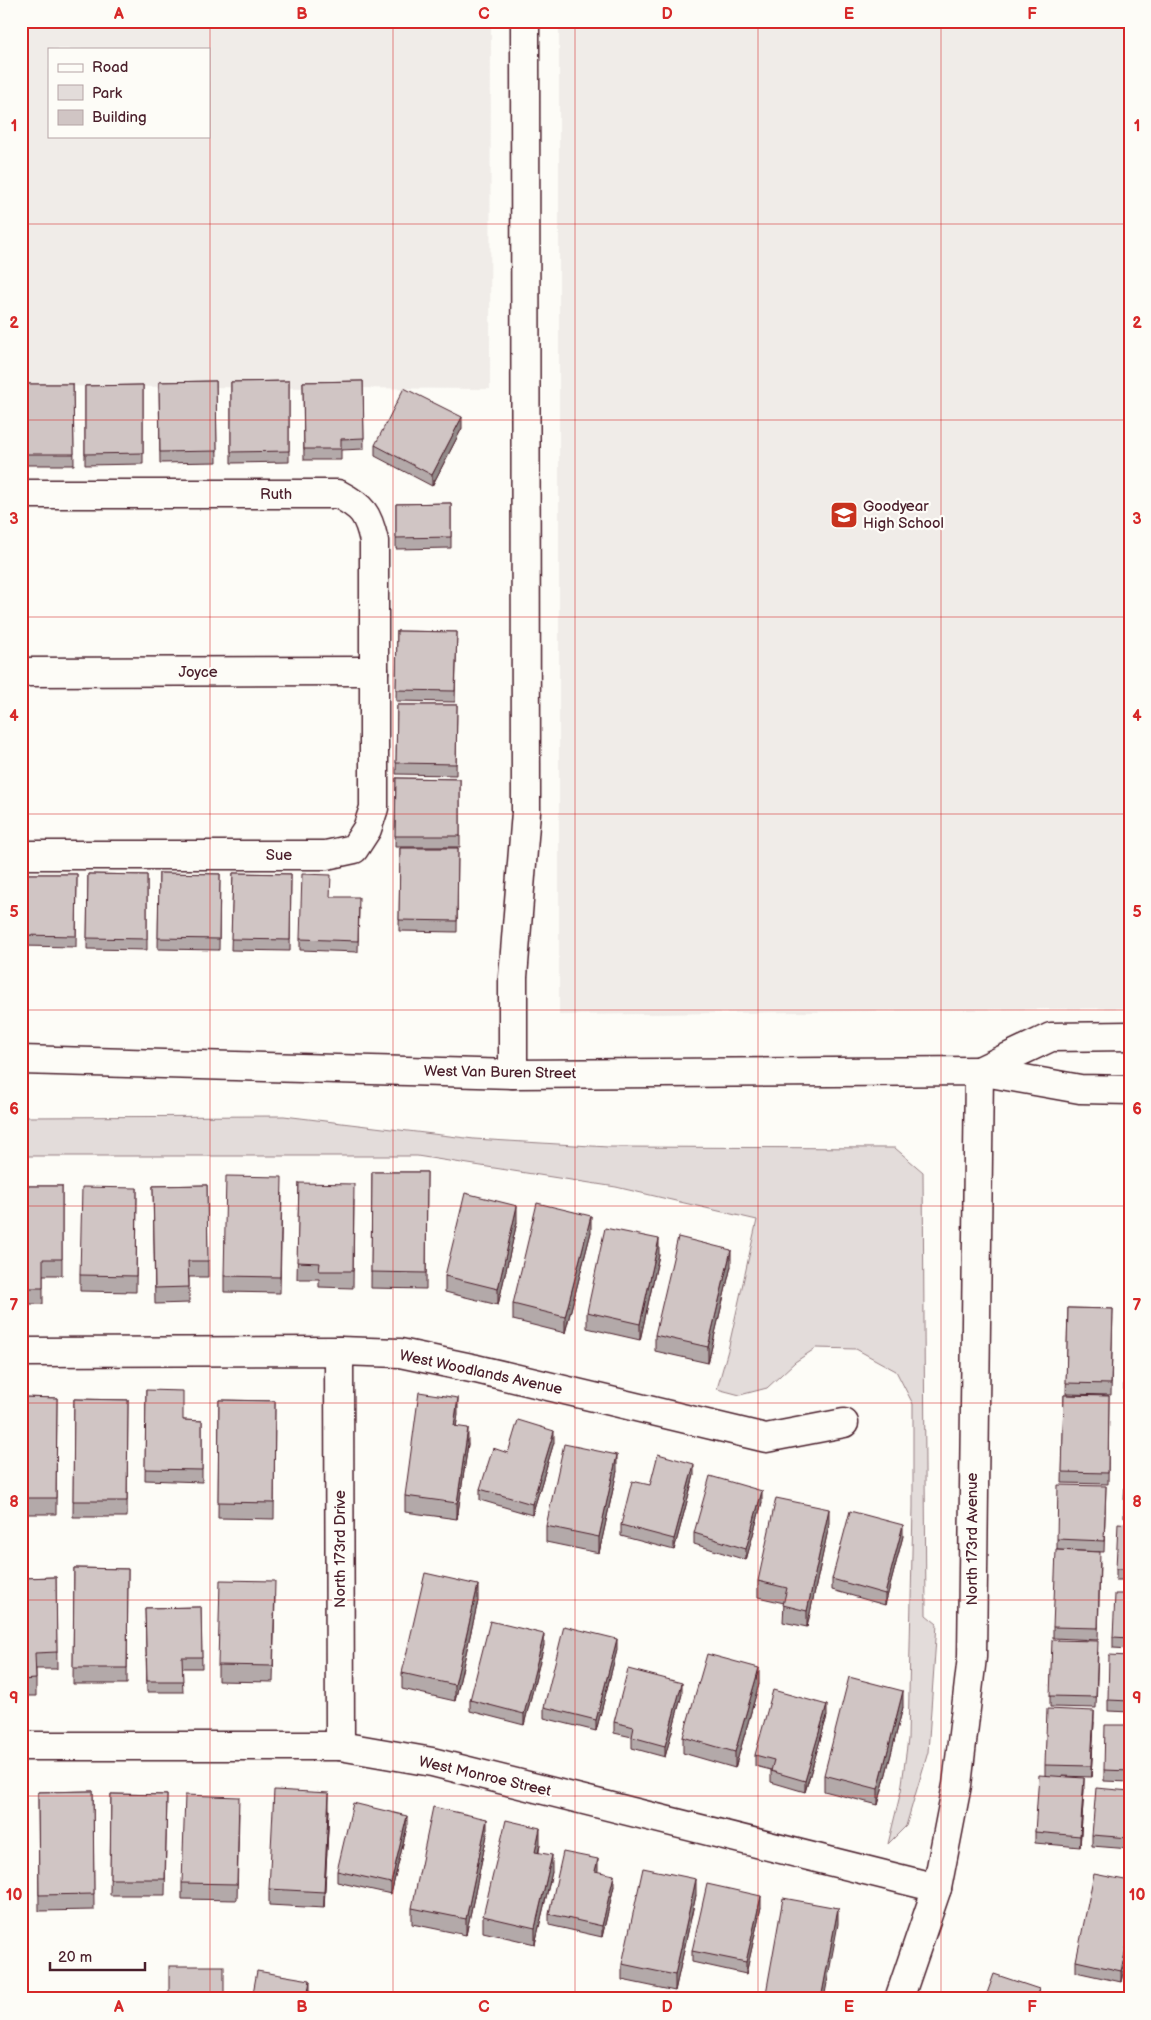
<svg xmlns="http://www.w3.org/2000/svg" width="1151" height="2020" viewBox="0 0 1151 2020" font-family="'Balsamiq Sans',sans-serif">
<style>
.built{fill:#f0ece8;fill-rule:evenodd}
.green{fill:#e3dcda;stroke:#967e82}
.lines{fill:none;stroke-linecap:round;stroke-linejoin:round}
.minor-casing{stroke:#4a1f2b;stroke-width:31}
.major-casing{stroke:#4a1f2b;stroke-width:31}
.minor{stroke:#fdfcf7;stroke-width:28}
.major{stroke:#fdfcf7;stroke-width:28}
.wall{fill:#b3a9a9;stroke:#4a1f2b}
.shaded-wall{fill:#928a89;stroke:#4a1f2b}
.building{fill:#d0c5c4;stroke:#4a1f2b}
.grid{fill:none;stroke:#d62828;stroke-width:1;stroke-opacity:0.55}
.labels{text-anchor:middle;stroke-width:4.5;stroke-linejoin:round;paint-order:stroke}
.street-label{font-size:15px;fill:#4a1f2b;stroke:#fdfcf7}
.poi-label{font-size:15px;fill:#4a1f2b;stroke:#fdfcf7;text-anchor:start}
.neatline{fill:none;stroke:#d62828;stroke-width:2}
.grid-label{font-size:16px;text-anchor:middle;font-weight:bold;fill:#d62828}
</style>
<rect width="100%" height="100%" fill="#fdfcf7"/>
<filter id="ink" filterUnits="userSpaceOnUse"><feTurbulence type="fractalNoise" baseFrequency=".02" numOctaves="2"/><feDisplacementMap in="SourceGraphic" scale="10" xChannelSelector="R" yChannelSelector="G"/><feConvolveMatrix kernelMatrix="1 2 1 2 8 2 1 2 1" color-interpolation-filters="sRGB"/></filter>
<g filter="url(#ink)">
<g class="built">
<path d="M21,21H491L490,389L21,386ZM49,49H209V136H49Z"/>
<polygon points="559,21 1130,21 1130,1008 559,1015"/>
</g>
<polygon class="green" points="284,1116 474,1139 608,1147 895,1148 923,1172 926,1615 937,1624 928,1752 906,1826 888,1844 901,1791 908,1739 913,1507 913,1404 896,1371 856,1349 816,1348 795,1362 767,1388 740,1395 717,1389 728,1350 757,1220 616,1187 417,1156 21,1156 21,1117"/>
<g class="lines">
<defs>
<g id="minor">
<path d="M21,494H338C363,507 368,514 374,541V808L367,829L354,849L326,855H21"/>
<polyline points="21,672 374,671"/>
<polyline points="513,1074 513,977 526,812 525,21"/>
<polyline points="339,1351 340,1746"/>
<polyline points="21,1352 339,1351 400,1353 476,1369 766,1438 844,1423"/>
<polyline points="21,1746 340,1746 432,1762 937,1888"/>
<polyline points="899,1999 937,1888 957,1785 972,1657 979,1071"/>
</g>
<g id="major">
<polyline points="21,1060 513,1074 979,1071 1080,1089 1130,1090"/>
<polyline points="979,1071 1051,1037 1130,1036"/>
</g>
</defs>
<use href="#minor" class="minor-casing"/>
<use href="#major" class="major-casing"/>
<use href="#minor" class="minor"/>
<use href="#major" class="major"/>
</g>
<g class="wall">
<polygon points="216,381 217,462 160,463 159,382"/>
<polygon points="289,381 289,462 231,463 231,382"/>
<polygon points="363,381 364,449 341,450 341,460 304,460 303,382"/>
<polygon points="21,384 73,384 74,465 21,465"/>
<polygon points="143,385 143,464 85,465 85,386"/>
<polygon points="462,428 432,486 375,456 375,445"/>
<polygon points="451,503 451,548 396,549 396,504"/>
<polygon points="397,631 457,632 455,702 396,701"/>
<polygon points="397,705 457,705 456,775 396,774"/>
<polygon points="396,778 460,779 460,847 395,847"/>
<polygon points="400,848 458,848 457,932 399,931"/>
<polygon points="159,873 220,874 219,950 158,949"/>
<polygon points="233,873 291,874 290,951 231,950"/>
<polygon points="21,874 77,874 76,947 21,946"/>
<polygon points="88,874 147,875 147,950 87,949"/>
<polygon points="331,897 359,908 358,952 300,950 300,939"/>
<polygon points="372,1172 427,1172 426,1289 371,1288"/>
<polygon points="299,1183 354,1200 353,1288 319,1287 319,1279 297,1279"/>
<polygon points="207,1185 208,1277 189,1277 189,1303 155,1304 153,1186"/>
<polygon points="21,1186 62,1186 62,1275 43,1275 43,1304 21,1304"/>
<polygon points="137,1188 136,1292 80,1291 80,1275"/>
<polygon points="282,1193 280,1293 224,1292 224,1276"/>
<polygon points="517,1222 498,1305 445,1292 445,1276"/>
<polygon points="591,1232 565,1333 513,1320 513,1304"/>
<polygon points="659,1255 640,1340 587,1328 587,1312"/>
<polygon points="731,1266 708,1363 655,1351 655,1335"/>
<polygon points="1068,1308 1113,1309 1111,1395 1066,1394"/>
<polygon points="1130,1336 1130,1390 1124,1390 1124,1379"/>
<polygon points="146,1390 183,1420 202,1421 202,1482 145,1480"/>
<polygon points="1064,1395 1109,1396 1108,1484 1062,1483"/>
<polygon points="21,1397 57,1398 56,1514 21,1514"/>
<polygon points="1130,1397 1130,1453 1127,1453"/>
<polygon points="74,1399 128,1400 127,1517 73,1517"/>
<polygon points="219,1400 275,1401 274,1519 218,1518"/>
<polygon points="458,1414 456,1426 468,1444 457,1519 405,1512 405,1496"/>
<polygon points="554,1442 532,1515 480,1500 480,1489 508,1453"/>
<polygon points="1125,1467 1130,1467 1130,1519 1124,1518"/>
<polygon points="617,1471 599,1553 546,1542 546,1526"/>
<polygon points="694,1475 674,1550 621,1536 621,1525 650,1485"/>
<polygon points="1106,1486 1104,1552 1057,1550 1057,1539"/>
<polygon points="762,1502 746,1560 694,1544 694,1533"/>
<polygon points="1130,1524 1130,1580 1116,1580 1116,1569"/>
<polygon points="829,1525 807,1627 783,1622 784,1603 758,1597 758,1581"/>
<polygon points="903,1536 885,1605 832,1590 832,1579"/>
<polygon points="1100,1563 1098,1640 1053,1638 1053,1627"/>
<polygon points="74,1568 128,1569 127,1684 73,1684"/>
<polygon points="56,1577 57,1669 36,1669 36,1696 21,1696 21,1578"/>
<polygon points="1130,1594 1130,1649 1113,1648 1113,1637"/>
<polygon points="275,1597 273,1682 218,1681 218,1665"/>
<polygon points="478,1601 455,1701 402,1689 402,1673"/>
<polygon points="201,1607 202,1668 182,1668 183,1692 147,1692 145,1608"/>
<polygon points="544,1645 524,1725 470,1711 470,1700"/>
<polygon points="617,1650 596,1731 544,1718 544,1707"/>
<polygon points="1098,1652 1096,1708 1050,1707 1050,1696"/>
<polygon points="1130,1656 1130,1712 1108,1711 1108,1700"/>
<polygon points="759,1684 735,1768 683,1753 683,1737"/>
<polygon points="682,1694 665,1757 632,1748 632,1737 614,1733 614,1722"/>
<polygon points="903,1707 878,1805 824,1791 824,1775"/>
<polygon points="827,1716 805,1792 771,1782 771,1770 755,1766 755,1755"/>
<polygon points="1094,1722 1091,1777 1061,1776 1084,1789 1080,1847 1035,1843 1035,1832 1045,1775 1045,1765"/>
<polygon points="1130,1725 1130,1782 1104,1781 1104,1770"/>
<polygon points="93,1791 94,1910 39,1911 38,1792"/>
<polygon points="1130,1791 1130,1849 1092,1846 1092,1835"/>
<polygon points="111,1794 167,1795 165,1895 110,1895"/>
<polygon points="329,1809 324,1908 269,1905 269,1889"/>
<polygon points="239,1813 237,1900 182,1899 182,1883"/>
<polygon points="407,1827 391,1894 337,1882 337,1871"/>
<polygon points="487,1835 466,1935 412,1924 412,1908"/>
<polygon points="540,1844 539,1852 552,1872 535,1944 483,1932 483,1916"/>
<polygon points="1130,1881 1130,1942 1121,1982 1076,1972 1076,1961"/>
<polygon points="614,1886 602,1937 549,1925 549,1914"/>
<polygon points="696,1895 675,1991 622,1980 622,1964"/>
<polygon points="761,1907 746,1974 692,1962 692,1951"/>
</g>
<g class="shaded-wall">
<polygon points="462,417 462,428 432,486 432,475"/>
<polygon points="517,1206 517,1222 498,1305 498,1289"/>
<polygon points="591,1216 591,1232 565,1333 565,1317"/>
<polygon points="659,1239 659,1255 640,1340 640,1324"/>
<polygon points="731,1250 731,1266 708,1363 708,1347"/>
<polygon points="458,1398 458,1414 454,1442 454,1426"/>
<polygon points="468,1428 468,1444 457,1519 457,1503"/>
<polygon points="554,1431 554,1442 532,1515 532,1504"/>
<polygon points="617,1455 617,1471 599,1553 599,1537"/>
<polygon points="694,1464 694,1475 674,1550 674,1539"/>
<polygon points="762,1491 762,1502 746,1560 746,1549"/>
<polygon points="829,1509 829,1525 807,1627 807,1611"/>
<polygon points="903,1525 903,1536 885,1605 885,1594"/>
<polygon points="478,1585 478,1601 455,1701 455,1685"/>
<polygon points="544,1634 544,1645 524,1725 524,1714"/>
<polygon points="617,1639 617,1650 596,1731 596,1720"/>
<polygon points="759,1668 759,1684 735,1768 735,1752"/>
<polygon points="682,1683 682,1694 665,1757 665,1746"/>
<polygon points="903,1691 903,1707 878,1805 878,1789"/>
<polygon points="827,1705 827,1716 805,1792 805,1781"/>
<polygon points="1094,1711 1094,1722 1091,1777 1091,1766"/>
<polygon points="1084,1778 1084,1789 1080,1847 1080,1836"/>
<polygon points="329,1793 329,1809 324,1908 324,1892"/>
<polygon points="407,1816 407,1827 391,1894 391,1883"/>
<polygon points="487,1819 487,1835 466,1935 466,1919"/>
<polygon points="540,1828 540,1844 535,1868 535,1852"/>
<polygon points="552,1855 552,1872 535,1944 535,1928"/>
<polygon points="598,1859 598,1870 595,1882 595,1871"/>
<polygon points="614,1875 614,1886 602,1937 602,1926"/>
<polygon points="696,1879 696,1895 675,1991 675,1975"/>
<polygon points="761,1896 761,1907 746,1974 746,1962"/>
<polygon points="838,1908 838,1924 824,1999 821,1999"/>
<polygon points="1130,1931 1130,1942 1121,1982 1121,1971"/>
<polygon points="310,1980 310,1999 307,1999"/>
<polygon points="1039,1989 1039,1999 1035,1999"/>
</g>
<g class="building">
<polygon points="216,381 217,451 160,452 159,382"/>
<polygon points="289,381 289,451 231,452 231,382"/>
<polygon points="363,381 364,438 341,439 341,449 304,449 303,382"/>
<polygon points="21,384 73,384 74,454 21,454"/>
<polygon points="143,385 143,453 85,454 85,386"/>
<polygon points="404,388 462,417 432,475 375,445"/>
<polygon points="451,503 451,537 396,538 396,504"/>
<polygon points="397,631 457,632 455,691 396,690"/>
<polygon points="397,705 457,705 456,764 396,763"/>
<polygon points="396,778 460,779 460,836 395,836"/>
<polygon points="400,848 458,848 457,921 399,920"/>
<polygon points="159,873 220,874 219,939 158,938"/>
<polygon points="233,873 291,874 290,940 231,939"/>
<polygon points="21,874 77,874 76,936 21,935"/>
<polygon points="88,874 147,875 147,939 87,938"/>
<polygon points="302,874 331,875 330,897 359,897 358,941 300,939"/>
<polygon points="372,1172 427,1172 426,1273 371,1272"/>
<polygon points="226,1176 282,1177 280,1277 224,1276"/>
<polygon points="299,1183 354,1184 353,1271 319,1271 320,1263 297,1262"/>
<polygon points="207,1185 208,1261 188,1261 189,1287 155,1288 153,1186"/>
<polygon points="21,1186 62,1186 62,1259 43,1259 43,1288 21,1288"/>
<polygon points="82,1187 137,1188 136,1276 80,1275"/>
<polygon points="465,1193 517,1206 498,1289 445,1276"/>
<polygon points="537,1203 591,1216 565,1317 513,1304"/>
<polygon points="605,1228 659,1239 640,1324 587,1312"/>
<polygon points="678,1237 731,1250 708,1347 655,1335"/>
<polygon points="1068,1308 1113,1309 1111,1384 1066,1383"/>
<polygon points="1126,1336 1130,1336 1130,1379 1124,1379"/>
<polygon points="146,1390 183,1391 183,1420 202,1421 202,1470 145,1469"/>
<polygon points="419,1392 458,1398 454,1426 468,1428 457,1503 405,1496"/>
<polygon points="1064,1395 1109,1396 1108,1473 1062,1472"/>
<polygon points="1129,1396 1130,1397 1130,1442 1127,1442"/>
<polygon points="21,1397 57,1398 56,1498 21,1498"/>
<polygon points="74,1399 128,1400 127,1501 73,1501"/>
<polygon points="219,1400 275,1401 274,1503 218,1502"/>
<polygon points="518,1420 554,1431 532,1504 480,1489 493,1448 508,1453"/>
<polygon points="564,1444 617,1455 599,1537 546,1526"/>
<polygon points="658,1454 694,1464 674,1539 621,1525 632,1481 650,1485"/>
<polygon points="1125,1467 1130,1467 1130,1513 1124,1513"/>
<polygon points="710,1476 762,1491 746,1549 694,1533"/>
<polygon points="1058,1485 1106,1486 1104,1541 1057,1539"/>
<polygon points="776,1498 829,1509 807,1611 783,1605 787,1588 758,1581"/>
<polygon points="850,1511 903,1525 885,1594 832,1579"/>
<polygon points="1118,1523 1130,1524 1130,1569 1116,1569"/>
<polygon points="1056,1550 1100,1552 1098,1628 1053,1627"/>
<polygon points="74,1568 128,1569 127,1668 73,1668"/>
<polygon points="425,1573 478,1585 455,1685 402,1673"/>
<polygon points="56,1577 57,1652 35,1653 36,1679 21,1680 21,1578"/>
<polygon points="220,1580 275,1581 273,1666 218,1665"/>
<polygon points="1115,1594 1130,1594 1130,1638 1113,1637"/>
<polygon points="201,1607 202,1657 182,1657 183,1681 147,1681 145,1608"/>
<polygon points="490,1621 544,1634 524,1714 470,1700"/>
<polygon points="564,1626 617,1639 596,1720 544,1707"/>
<polygon points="1052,1640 1098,1641 1096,1697 1050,1696"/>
<polygon points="707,1654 759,1668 735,1752 683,1737"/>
<polygon points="1109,1655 1130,1656 1130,1701 1108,1700"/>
<polygon points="628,1669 682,1683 665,1746 632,1737 634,1727 614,1722"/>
<polygon points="849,1677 903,1691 878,1789 824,1775"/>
<polygon points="773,1690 827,1705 805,1781 771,1771 774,1760 755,1755"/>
<polygon points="1047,1709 1094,1711 1091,1766 1045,1765"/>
<polygon points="1105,1725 1130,1725 1130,1771 1104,1770"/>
<polygon points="1039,1775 1084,1778 1080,1836 1035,1832"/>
<polygon points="1096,1788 1130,1791 1130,1838 1092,1835"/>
<polygon points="274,1790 329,1793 324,1892 269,1889"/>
<polygon points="93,1791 94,1894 39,1895 38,1792"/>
<polygon points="111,1794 167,1795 165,1879 110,1879"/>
<polygon points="185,1795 239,1797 237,1884 182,1883"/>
<polygon points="353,1803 407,1816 391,1883 337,1871"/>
<polygon points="433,1807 487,1819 466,1919 412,1908"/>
<polygon points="506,1820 540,1828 535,1852 552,1855 535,1928 483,1916"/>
<polygon points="563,1852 598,1859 595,1871 614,1875 602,1926 549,1914"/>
<polygon points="643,1868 696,1879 675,1975 622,1964"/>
<polygon points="1094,1874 1130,1881 1130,1931 1121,1971 1076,1961"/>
<polygon points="707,1884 761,1896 746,1962 692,1951"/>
<polygon points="783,1898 838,1908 821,1999 765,1999"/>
<rect x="169" y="1966" width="55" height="33"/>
<polygon points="257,1971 310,1980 307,1999 252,1999"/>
<polygon points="994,1974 1039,1989 1035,1999 985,1999"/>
<polygon points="1053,1993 1076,1999 1052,1999"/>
<polygon points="93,1997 141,1999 93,1999"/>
</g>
</g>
<path class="grid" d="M210,21V1999M393,21V1999M575,21V1999M758,21V1999M941,21V1999M21,224H1130M21,420H1130M21,617H1130M21,814H1130M21,1010H1130M21,1206H1130M21,1403H1130M21,1600H1130M21,1796H1130"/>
<defs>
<symbol id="school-square" viewBox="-11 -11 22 22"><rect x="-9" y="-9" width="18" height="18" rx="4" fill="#c8321e" stroke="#fdfcf7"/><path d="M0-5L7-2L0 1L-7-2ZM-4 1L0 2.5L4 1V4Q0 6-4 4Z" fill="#fff"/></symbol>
</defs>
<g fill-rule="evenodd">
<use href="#school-square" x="828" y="499" width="32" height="32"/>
</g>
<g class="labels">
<g class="street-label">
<text x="276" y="499">Ruth</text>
<text x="198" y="677">Joyce</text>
<text x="279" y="860">Sue</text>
<text transform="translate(500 1072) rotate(1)" y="5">West Van Buren Street</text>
<text transform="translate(481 1372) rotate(12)" y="5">West Woodlands Avenue</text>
<text transform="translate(972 1539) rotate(-90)" y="5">North 173rd Avenue</text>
<text transform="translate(340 1549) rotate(-90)" y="5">North 173rd Drive</text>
<text transform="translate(485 1776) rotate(13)" y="5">West Monroe Street</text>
</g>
<g class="poi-label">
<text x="863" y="511">Goodyear<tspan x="863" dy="17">High School</tspan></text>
</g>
</g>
<rect width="1151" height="2020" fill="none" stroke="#fdfcf7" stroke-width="55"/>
<rect x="48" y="48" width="162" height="90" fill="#fdfcf7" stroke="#b5a4a5"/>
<rect x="58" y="64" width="25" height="8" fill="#fdfcf7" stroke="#b5a4a5"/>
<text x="92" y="72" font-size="15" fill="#4a1f2b">Road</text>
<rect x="58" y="85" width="25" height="15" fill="#e3dcda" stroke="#b5a4a5"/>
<text x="92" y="98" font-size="15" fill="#4a1f2b">Park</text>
<rect x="58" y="110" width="25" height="15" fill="#d0c5c4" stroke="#b5a4a5"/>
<text x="92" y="122" font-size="15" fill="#4a1f2b">Building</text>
<path d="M50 1962v8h95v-8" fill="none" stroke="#4a1f2b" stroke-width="2.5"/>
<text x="58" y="1962" font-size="15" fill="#4a1f2b" stroke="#fdfcf7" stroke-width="4" paint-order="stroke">20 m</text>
<rect x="28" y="28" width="1096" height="1964" class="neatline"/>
<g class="grid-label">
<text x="119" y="19">A</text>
<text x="302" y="19">B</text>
<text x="484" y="19">C</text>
<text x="667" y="19">D</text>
<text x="849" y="19">E</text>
<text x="1032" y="19">F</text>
<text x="14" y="131">1</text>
<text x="1137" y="131">1</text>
<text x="14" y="328">2</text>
<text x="1137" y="328">2</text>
<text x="14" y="524">3</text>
<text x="1137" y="524">3</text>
<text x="14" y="721">4</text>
<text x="1137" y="721">4</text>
<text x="14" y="917">5</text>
<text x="1137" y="917">5</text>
<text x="14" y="1114">6</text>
<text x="1137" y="1114">6</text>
<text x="14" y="1310">7</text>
<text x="1137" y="1310">7</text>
<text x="14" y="1507">8</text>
<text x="1137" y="1507">8</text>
<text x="14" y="1703">9</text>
<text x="1137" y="1703">9</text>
<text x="14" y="1900">10</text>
<text x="1137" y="1900">10</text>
<text x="119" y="2012">A</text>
<text x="302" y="2012">B</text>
<text x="484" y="2012">C</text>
<text x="667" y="2012">D</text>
<text x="849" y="2012">E</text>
<text x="1032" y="2012">F</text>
</g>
</svg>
